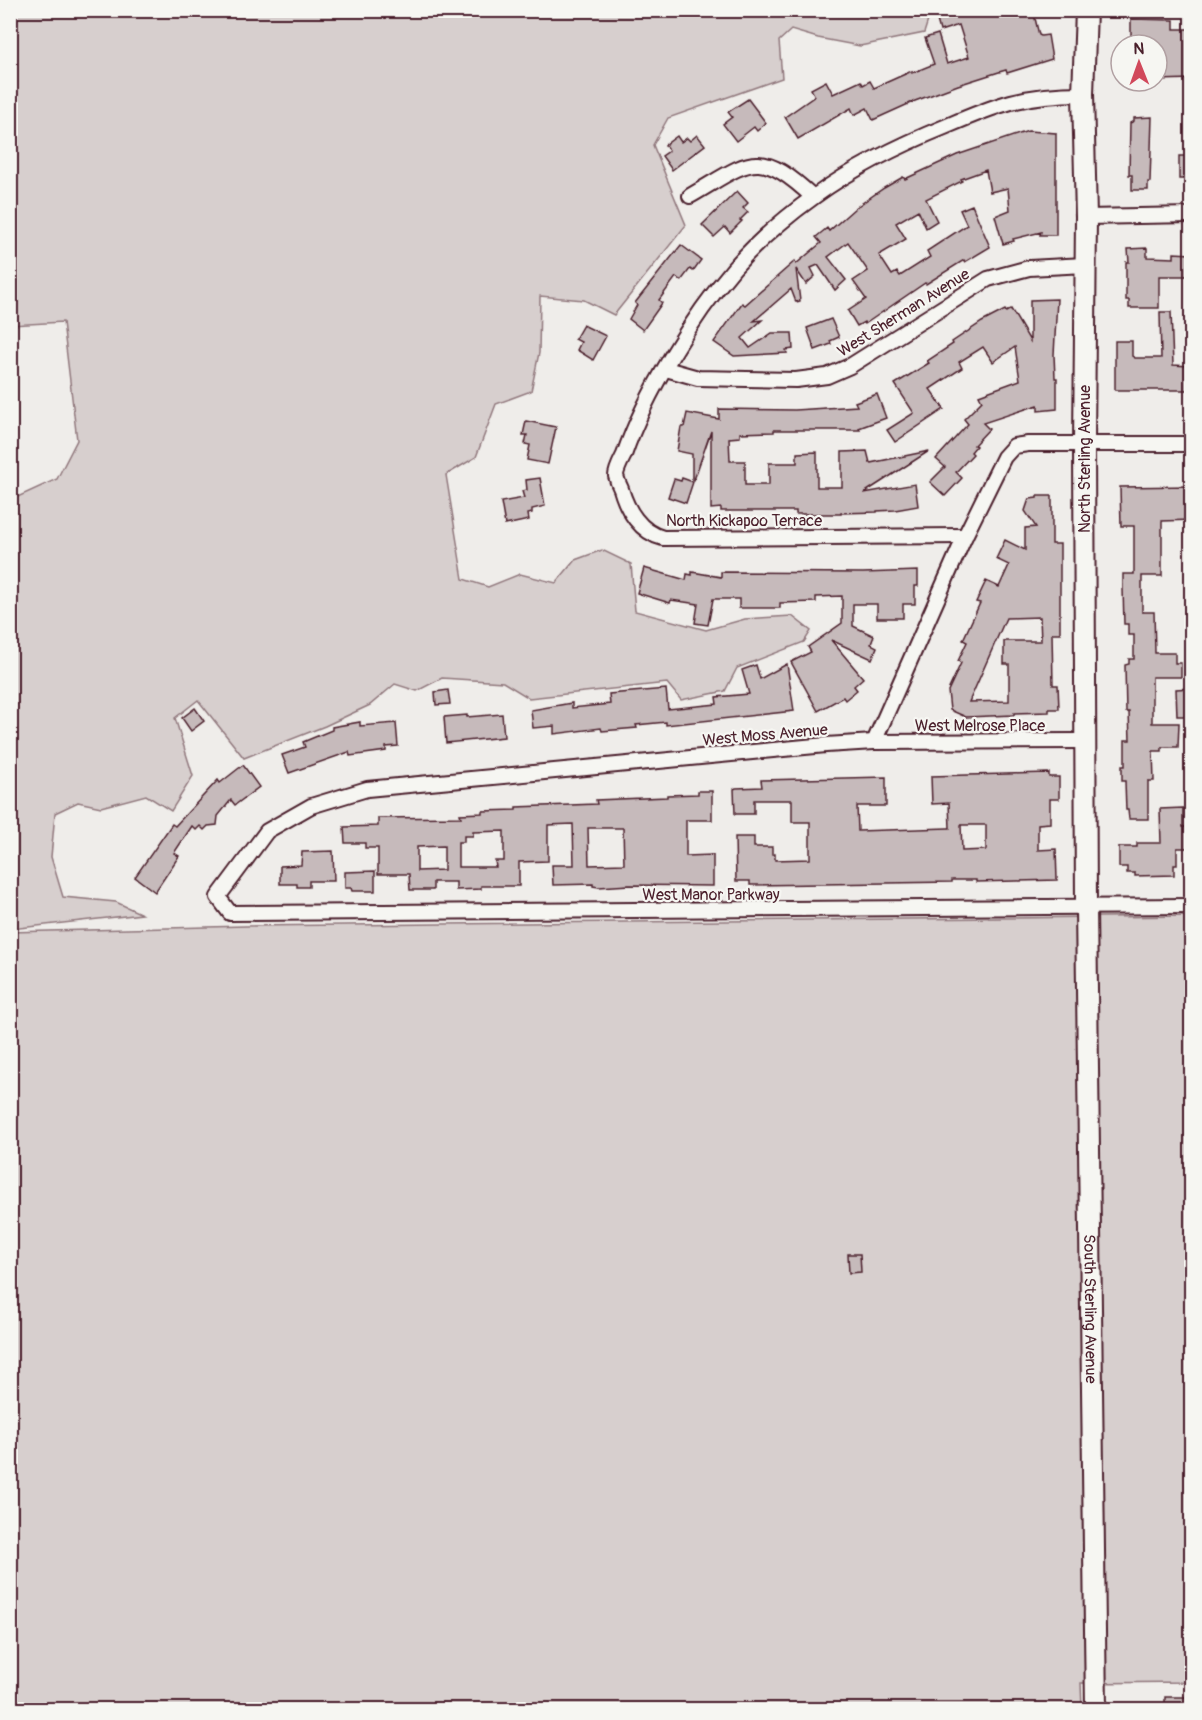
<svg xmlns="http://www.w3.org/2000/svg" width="1202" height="1720" viewBox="0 0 1202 1720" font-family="Pangolin,sans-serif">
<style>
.green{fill:#d7cfce;stroke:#90777c;stroke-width:1.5}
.building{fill:#c6babb;stroke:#4a1f2b;stroke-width:1.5;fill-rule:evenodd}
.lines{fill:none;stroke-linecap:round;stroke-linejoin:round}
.street-casing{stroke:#4a1f2b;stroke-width:18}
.secondary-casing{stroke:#4a1f2b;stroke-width:24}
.street{stroke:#f6f6f2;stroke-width:14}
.secondary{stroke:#f6f6f2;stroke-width:20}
.labels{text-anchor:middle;stroke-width:4.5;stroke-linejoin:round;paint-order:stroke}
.street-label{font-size:16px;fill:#4a1f2b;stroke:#f6f6f2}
</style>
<rect width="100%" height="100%" fill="#efedea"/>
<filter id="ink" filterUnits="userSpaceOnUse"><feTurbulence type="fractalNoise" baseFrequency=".0167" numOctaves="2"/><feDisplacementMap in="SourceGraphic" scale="12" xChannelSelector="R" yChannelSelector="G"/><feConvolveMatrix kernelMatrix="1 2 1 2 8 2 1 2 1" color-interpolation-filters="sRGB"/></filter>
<g filter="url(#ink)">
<g class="green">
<polygon points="10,11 931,11 924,33 860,46 818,38 791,30 779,41 782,78 668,118 653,145 686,225 614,315 584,300 540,296 539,353 531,391 496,404 476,457 446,475 463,579 488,587 520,574 556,583 575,560 602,550 631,564 635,611 706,630 745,619 792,616 811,631 804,642 737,668 725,691 681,700 667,683 529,698 503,682 442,678 417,691 395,684 370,705 325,726 244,758 198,700 175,718 193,776 171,811 146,795 101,807 78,802 55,813 51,857 63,897 116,902 142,914 11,929 11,500 57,479 77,440 63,322 11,325"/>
<polygon points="1191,916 1191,1682 1081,1683 1082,1710 11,1709 10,932 246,926"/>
</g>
<g class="building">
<polygon points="968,10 1008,10 1009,15 1033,10 1039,35 1041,36 1048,35 1052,59 1007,73 1006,70 999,72 958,85 915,101 873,120 867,108 854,115 851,108 798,139 785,117 815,96 811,89 826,81 833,94 861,81 863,85 870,81 874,88 912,71 912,73 934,64 925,38 938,34 947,64 969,57 959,25 940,31 937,20"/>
<polygon points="1131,19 1174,20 1174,29 1191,29 1191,79 1158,80 1157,44 1134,44 1134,36 1131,36"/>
<polygon points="748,99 766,123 757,131 754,127 736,141 723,124 732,117 728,112"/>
<polygon points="1152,117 1150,182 1148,182 1148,190 1132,190 1132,175 1129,175 1130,123 1134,121 1134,118"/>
<polygon points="1028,131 1056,133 1056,235 1040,235 1041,232 1013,239 1014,241 1003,244 995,216 1010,210 1008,188 990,192 986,170 961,179 962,181 926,199 937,221 926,228 918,210 896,223 906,239 879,255 892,275 897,272 900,276 930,257 927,251 967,225 960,210 972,205 990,247 965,262 964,260 926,284 925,283 865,324 864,322 857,326 848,311 866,299 853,281 868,271 848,242 828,257 846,280 835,290 818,265 811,268 815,276 806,284 796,269 800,301 796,302 791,289 754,321 762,320 742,338 750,348 772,333 792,333 793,349 786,350 787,353 734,356 714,342 742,303 745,305 795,261 796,264 821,243 816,237 827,228 829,231 855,208 884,188 903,177 905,179 957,155"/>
<polygon points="697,135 705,145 672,170 662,156 669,151 665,145 677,136 681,142 687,138 690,141"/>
<rect x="1179" y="156" width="12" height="23"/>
<polygon points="737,191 748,203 743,208 748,212 740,220 742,221 730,233 725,227 714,237 702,225"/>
<polygon points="681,245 701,260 693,271 690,269 681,281 676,277 659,300 662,303 643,330 629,319 637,305 635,303"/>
<polygon points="1147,248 1147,257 1174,258 1174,253 1191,254 1191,276 1159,276 1159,308 1129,308 1129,300 1126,300 1126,262 1129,262 1128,249"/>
<polygon points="1057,299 1054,355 1055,378 1057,378 1057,409 1038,411 1038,405 983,423 989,429 974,445 976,446 971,452 973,454 956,472 962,478 945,496 930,482 945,467 936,459 968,424 964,419 982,401 979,395 1020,380 1015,347 993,362 983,347 959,362 962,368 930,389 944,409 895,442 887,430 914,413 895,384 929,363 927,361 953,344 952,342 982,322 1005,310 1006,312 1011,309 1030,341 1030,300"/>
<polygon points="1160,312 1171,312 1173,365 1189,366 1189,369 1191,369 1191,390 1115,390 1115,341 1132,341 1132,356 1135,358 1161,358"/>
<polygon points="831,319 839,337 830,341 831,344 815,350 807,328"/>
<polygon points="583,325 606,336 593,360 577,350 581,342 575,339"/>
<polygon points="877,394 886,418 859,428 860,430 774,430 774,432 740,433 740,437 729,438 730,461 745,461 745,485 769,485 769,463 797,463 797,453 817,452 817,487 842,487 842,452 867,451 870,463 929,451 864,493 915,484 918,506 895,510 877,511 877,512 841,513 841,514 796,514 796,511 721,511 721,508 711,509 711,431 694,480 692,480 692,454 677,451 681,427 684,427 687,413 719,419 719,409 795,410 857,406 855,402"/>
<polygon points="526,421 556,427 548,464 527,460 530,445 525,444 527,435 523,435"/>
<polygon points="540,478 545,506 532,509 532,513 528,514 529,520 505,525 501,502 524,498 522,491 527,490 526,480"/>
<polygon points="682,478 693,482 686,503 668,497 674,479 681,481"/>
<polygon points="1191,486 1191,520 1162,521 1162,576 1142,576 1142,612 1154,612 1155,653 1175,653 1175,663 1181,663 1181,677 1152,677 1152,723 1179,723 1178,747 1162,747 1162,751 1153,751 1154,781 1148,781 1148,819 1129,819 1128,810 1126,810 1125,781 1122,781 1122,766 1125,766 1125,740 1130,740 1129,712 1126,712 1125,665 1129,664 1129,659 1134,659 1134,635 1128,635 1128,624 1124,624 1123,588 1123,574 1134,574 1134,526 1121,526 1120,487"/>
<path d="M1037,496H1052V544H1060V633H1052L1053,685H1058L1059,709H1049V712L1014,713V715L966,717L950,710L948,691L961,663L958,661L967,642L963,640L980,603L976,602L986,581L999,587L1009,565L996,559L1005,540L1025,550V528L1036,527L1025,511L1029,499L1037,498ZM1040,617L1041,641H1004V664H1009V701L969,702L1006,618Z"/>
<polygon points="644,568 686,580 687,574 692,575 692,572 721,577 721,572 863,573 918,571 918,586 915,586 915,604 903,604 903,618 877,618 877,604 853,604 853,626 874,636 871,644 877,647 872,659 831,640 863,678 854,686 857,690 845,700 843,697 818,711 791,662 811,652 808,647 842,623 842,596 816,597 816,602 780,603 780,608 739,608 739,599 713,599 708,625 695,623 698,604 671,600 670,603 637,593"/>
<polygon points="787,664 794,711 666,725 666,722 636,725 637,728 602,731 601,728 554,734 554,726 533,728 531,710 572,703 572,708 610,704 609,694 666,689 668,709 717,704 716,697 749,694 742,670 756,665 760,679"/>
<polygon points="1191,688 1191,716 1177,716 1176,689"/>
<polygon points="448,690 450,704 436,705 435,692"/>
<polygon points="195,708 204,721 191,731 182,718"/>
<polygon points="502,714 504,737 446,743 444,717 467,715 467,717"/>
<polygon points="360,722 360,726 396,723 398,746 386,747 386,751 350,756 349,752 289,773 282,755 305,747 303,742 332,730 332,727"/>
<polygon points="243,765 259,787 235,805 231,800 218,816 217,825 208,826 204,830 200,826 196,830 192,826 174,853 179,856 155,892 135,877 172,824 175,826 218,780 220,783"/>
<path d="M1049,773V777H1059V799H1050V823L1038,824V850L1056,849L1057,880L976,882V880H952V882L750,885V881H736L735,837H754V847H772V854H775V860L810,859V822H792V800H754V814H735L734,789L736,788L762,787L761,780L886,777V806H857L858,831L948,828H950L949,803L932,804L931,776ZM961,825H986V850L962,851Z"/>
<path d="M698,791H712V820H686V856L713,855V886L629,885L599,887L593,886V884L553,885L552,865H574L573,824L548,825V861L519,862V886H481V889L456,890V882H433V890H410L409,874H378V848H365V843H345L344,827L378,826V818L461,817L460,814L482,813V811L516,810V807L597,804L596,800L667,797V795L698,794ZM588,828H623L624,864L589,865ZM504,831V861H495L496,867H458V842H464V836H473V832ZM444,846V870L417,871V847Z"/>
<polygon points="1183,808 1183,827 1191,827 1191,848 1177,848 1177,865 1174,865 1174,875 1135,876 1135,873 1127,873 1127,867 1119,867 1119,847 1137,847 1137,843 1161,843 1160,809"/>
<polygon points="333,851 334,881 309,881 309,887 297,887 297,884 280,884 280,866 301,865 302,852"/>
<polygon points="375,871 375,891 352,891 351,888 345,888 345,872"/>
<polygon points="848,1254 860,1254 861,1272 849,1273"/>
<rect x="1165" y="1697" width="26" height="13"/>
</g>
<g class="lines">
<defs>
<g id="street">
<path d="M690,196C749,162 757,145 813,197"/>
<polyline points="1086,217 1192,215"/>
<polyline points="666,369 698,378 796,380 827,376 850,366 988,279 1029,268 1085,265"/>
<path d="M965,536L663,538C640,532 627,510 621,489C619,485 617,480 616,476C616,470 621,461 624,455C645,394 692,317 734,268C757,242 787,216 815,196C856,166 900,145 947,126C968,117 989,108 1011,102C1035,96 1059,94 1083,94"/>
<polyline points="1085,741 874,742 826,745 367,789 311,806 267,831 218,897 230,913 1192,906"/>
<polyline points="874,742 965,536 1004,457 1014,446 1028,444 1192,444"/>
</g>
<g id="secondary">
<path id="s1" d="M1086,10L1083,94L1086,217L1084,444L1086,908L1096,1710"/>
</g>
</defs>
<use href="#street" class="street-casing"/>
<use href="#secondary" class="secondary-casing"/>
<use href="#street" class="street"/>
<use href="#secondary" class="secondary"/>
</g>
</g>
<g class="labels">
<g class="street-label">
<text transform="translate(903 312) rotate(-32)" y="6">West Sherman Avenue</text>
<text transform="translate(1084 459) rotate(-90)" y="6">North Sterling Avenue</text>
<text x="744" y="526">North Kickapoo Terrace</text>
<text x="980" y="731">West Melrose Place</text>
<text transform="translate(765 734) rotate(-5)" y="6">West Moss Avenue</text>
<text x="711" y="900">West Manor Parkway</text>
<text dy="6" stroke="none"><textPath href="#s1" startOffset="1299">South Sterling Avenue</textPath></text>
</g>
</g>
<rect width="1202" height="1720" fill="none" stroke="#f6f6f2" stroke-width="36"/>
<rect x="18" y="18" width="1166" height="1684" fill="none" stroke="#4a1f2b" stroke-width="2" filter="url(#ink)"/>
<g transform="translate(1139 63) rotate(359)"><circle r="28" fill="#f6f6f2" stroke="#b1a0a2" stroke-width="1.5"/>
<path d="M0-4.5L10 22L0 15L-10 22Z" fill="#d1495b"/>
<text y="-9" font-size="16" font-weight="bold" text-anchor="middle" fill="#4a1f2b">N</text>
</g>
</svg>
